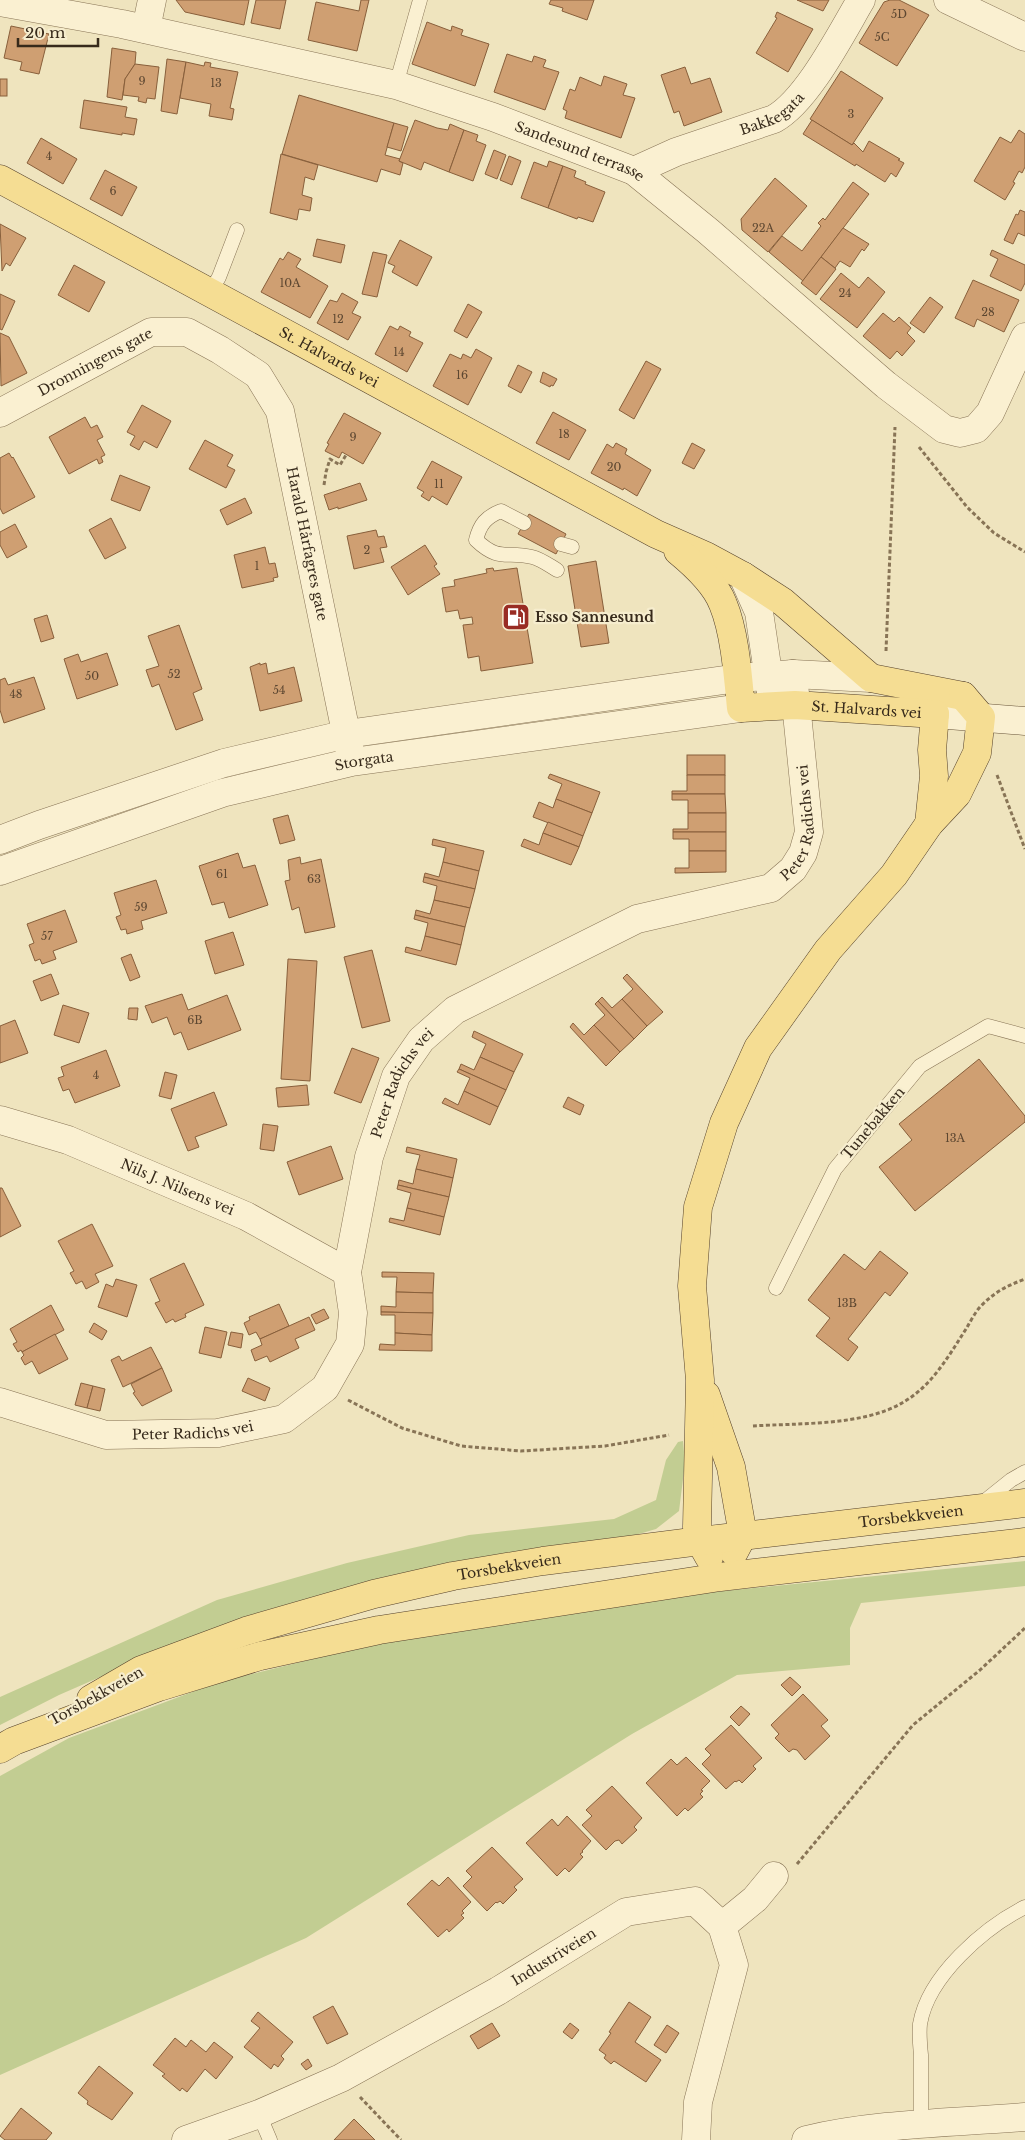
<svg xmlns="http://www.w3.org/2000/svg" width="1025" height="2140" viewBox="0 0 1025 2140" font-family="'Libre Baskerville',serif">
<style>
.green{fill:#c2cd92}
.building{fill:#cf9f72;stroke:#885f3b}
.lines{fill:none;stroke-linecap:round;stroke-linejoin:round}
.service-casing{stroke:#887456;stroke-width:15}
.minor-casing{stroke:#887456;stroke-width:29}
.tertiary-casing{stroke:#887456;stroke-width:29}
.secondary-casing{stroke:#69553a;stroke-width:29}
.primary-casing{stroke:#55412b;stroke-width:29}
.path{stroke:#887456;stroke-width:3;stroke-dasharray:4 2.5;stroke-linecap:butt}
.service{stroke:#faf0d1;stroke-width:14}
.minor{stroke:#faf0d1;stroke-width:28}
.tertiary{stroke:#faf0d1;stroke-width:28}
.secondary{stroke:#faf0d1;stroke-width:28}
.primary{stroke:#f5dd93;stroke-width:28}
.labels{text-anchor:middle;stroke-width:4.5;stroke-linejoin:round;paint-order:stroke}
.number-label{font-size:11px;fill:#5d4731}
.street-label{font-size:14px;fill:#372a1b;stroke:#f6edce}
.poi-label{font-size:14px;font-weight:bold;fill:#372a1b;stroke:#f6edce;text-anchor:start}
</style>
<rect width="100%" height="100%" fill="#efe4be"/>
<g class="green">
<polygon points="683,1441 685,1463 679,1511 656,1529 611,1542 194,1636 59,1695 0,1725 0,1697 217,1600 347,1563 469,1535 614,1519 656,1500 666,1460 678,1442"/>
<polygon points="1025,1561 1025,1586 861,1603 850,1628 850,1665 737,1675 632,1734 306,1938 0,2075 0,1776 69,1738 219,1682 374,1644 703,1593"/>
</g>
<g class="building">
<polygon points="176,0 249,0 244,25 185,12"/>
<polygon points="256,0 286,0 280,29 251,23"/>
<polygon points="361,0 369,0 357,51 308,40 316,2 359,11"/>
<polygon points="551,0 594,0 587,20 562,11 563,8 549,4"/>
<polygon points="797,0 829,0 823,11"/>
<polygon points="890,0 899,0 929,15 897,66 859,43 884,2"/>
<polygon points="777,12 813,29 788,72 756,53 777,18 775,17"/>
<polygon points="427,22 451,31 452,26 463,30 461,35 489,44 475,86 412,64"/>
<polygon points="11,26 49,34 39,74 20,70 22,62 4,58"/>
<polygon points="112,48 136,52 135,64 125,79 122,100 107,97"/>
<polygon points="507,54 532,62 534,56 546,60 543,67 559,72 545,110 494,92"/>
<polygon points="167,59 186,62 177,114 161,111"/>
<polygon points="186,62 204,66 205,62 211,63 210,67 238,72 230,108 234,109 232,120 209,116 211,104 180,98"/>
<polygon points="135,64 159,67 155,99 147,98 146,103 138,101 139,97 123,95 125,79"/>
<polygon points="685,67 691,84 710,78 722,112 684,126 679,111 674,113 661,75"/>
<polygon points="841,71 883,98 852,145 810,119"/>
<polygon points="604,76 627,84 623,95 635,98 621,138 565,118 567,111 563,109 570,89 575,91 580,77 601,86"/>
<rect x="0" y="79" width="7" height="17"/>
<polygon points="299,95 394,123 385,155 400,159 399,161 403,163 400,175 381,169 377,182 282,154"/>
<polygon points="84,100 127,107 125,117 137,119 134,135 122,133 122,135 80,128"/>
<polygon points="415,120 437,128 448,130 450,124 464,130 449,172 424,162 421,170 399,161"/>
<polygon points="812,120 852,145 854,143 863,152 869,141 900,159 898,160 904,163 896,177 891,173 885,182 856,164 855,166 803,134"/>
<polygon points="394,123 408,127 401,151 387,147"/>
<polygon points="464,130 478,135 476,141 486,145 473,181 449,172"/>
<polygon points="1019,130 1025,134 1025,167 1022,173 1019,171 1013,182 1015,183 1005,200 974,181 1000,137 1011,143"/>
<polygon points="41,138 77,159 63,184 27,163"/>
<polygon points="494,150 506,155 497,179 485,174"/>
<polygon points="281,154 318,165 314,180 305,177 302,195 312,198 310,211 299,209 297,220 270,213"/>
<polygon points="509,156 521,161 512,185 500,180"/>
<polygon points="549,161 563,166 548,208 521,198 534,162 547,167"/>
<polygon points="563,166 576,171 574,177 586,182 585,184 605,192 593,222 578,217 577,219 548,208"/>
<polygon points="105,170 137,187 122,216 90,199"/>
<polygon points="775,178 807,206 768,252 742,230 741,219"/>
<polygon points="853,182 869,194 803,281 769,252 782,236 802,251 821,226 818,223 823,218 825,220"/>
<polygon points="1020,210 1025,212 1025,236 1018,233 1013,244 1004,240 1016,214 1018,215"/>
<polygon points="0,224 26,238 10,266 6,263 2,271"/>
<polygon points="843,228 869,244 864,251 862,249 850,267 840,261 835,268 821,257"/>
<polygon points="317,239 345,245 341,263 313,256"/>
<polygon points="400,240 432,257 417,286 392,272 395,266 388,263"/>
<polygon points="992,250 1025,265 1025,283 1021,291 990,276 998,259 990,255"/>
<polygon points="288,252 301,259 296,267 328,286 310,318 261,292 280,258 283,260"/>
<polygon points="373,252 387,255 377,297 362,294"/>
<polygon points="821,257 836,269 816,295 801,283"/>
<polygon points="74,265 105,282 89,312 58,295"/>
<polygon points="841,273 859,288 868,277 885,292 857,328 820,299"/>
<polygon points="973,280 1019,300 1004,332 977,319 974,327 955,318"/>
<polygon points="342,293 358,302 352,313 361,317 348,340 317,323 330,300 337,302"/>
<polygon points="0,294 15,301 2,330 0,329"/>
<polygon points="930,297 943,307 924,333 910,323"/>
<polygon points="468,304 482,312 467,338 454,331"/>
<polygon points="883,313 894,322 899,317 911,328 907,333 915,341 902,356 897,351 890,359 863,336"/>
<polygon points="390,326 398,330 400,326 411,332 409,336 423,343 407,372 375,354"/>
<polygon points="0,333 9,337 27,373 1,386"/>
<polygon points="476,349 492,358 468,405 433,386 450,354 461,359 463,354 471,358"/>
<polygon points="646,361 661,369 634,419 619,410"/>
<polygon points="518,365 532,372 521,393 508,386"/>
<polygon points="543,372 557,379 553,386 551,385 550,387 540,382"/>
<polygon points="142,405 171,421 157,448 144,441 139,450 130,445 135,436 127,432"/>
<polygon points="553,412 586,430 569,460 536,443"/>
<polygon points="344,413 381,433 363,464 342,452 339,458 325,451 329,444 327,443"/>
<polygon points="85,417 91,428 97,425 103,437 97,440 105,455 101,457 103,462 99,464 97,459 69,474 49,437"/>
<polygon points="205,440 233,455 227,466 235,470 226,488 189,469"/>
<polygon points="616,443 627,449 625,454 651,470 637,496 624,488 623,490 591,473 607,444 613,448"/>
<polygon points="692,443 705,450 694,469 682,463"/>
<polygon points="9,453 12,458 13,457 35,497 3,514 0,508 0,458"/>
<polygon points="432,461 462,477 447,505 432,496 429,501 421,496 424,492 417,488"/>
<polygon points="120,475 150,487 140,511 111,500"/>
<polygon points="360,483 367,500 338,509 338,507 329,510 324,495"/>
<polygon points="245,498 252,513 227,525 220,510"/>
<polygon points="529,514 566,534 556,554 518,534"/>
<polygon points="111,518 126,548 105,559 89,530"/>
<polygon points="15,524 27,547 7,558 0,545 0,532"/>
<polygon points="376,530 378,537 384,536 387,547 380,548 384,562 354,569 347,536"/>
<polygon points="425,545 437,564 434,566 440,574 408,595 391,567"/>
<polygon points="265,547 269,564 275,563 278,577 273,578 274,581 242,588 234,555"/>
<polygon points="596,561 609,643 581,647 568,566"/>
<polygon points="493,568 494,571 517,568 533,663 481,671 479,656 468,658 463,625 473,624 472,617 460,619 458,610 446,612 442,588 455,586 454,580 487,573 486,569"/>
<polygon points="47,615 54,638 41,642 34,619"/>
<polygon points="179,625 202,689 193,693 203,720 176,730 159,684 152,687 146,670 159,666 148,636"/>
<polygon points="107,653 118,685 77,699 64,659 78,654 81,662"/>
<polygon points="260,663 260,665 266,663 268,674 294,667 302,701 260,711 250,667"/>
<polygon points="34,677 45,709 4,723 0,710 0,680 5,678 8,685"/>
<rect x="687" y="755" width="38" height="20"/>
<polygon points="550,774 600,792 592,813 556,799 562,784 548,778"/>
<polygon points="687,775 725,775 725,794 672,794 672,791 687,791"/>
<polygon points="672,794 725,794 726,813 688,813 688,800 672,800"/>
<polygon points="556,799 592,813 583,836 533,817 539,802 553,808"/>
<polygon points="688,813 726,813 726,832 673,832 673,829 688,829"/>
<polygon points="288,815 295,840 280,844 273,819"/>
<polygon points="548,822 583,836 579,847 543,833"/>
<polygon points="673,832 726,832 726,851 689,851 689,839 673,839"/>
<polygon points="543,833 579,847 571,865 521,846 524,839 539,845"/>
<polygon points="433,839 484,851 479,871 443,862 446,848 432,845"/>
<polygon points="689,851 726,851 726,872 675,873 675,868 689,868"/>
<polygon points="238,853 243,868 255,865 268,905 229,918 224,902 212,905 199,866"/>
<polygon points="300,857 301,864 321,859 335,927 305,933 299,907 292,910 285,881 290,880 288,860"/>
<polygon points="443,862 479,871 475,889 424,877 425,873 439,877"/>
<polygon points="424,877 475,889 470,908 434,900 437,886 423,882"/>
<polygon points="156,880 167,913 141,921 143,929 127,934 126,929 121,930 116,917 121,915 114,893"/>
<polygon points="434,900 470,908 465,927 415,915 416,910 430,914"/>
<polygon points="65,910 77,942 53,951 56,959 42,964 40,959 35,961 29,945 34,943 27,924"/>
<polygon points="415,915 465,927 461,945 425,936 428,923 414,919"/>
<polygon points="233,932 244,965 215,974 205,941"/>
<polygon points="425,936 461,945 456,965 405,952 406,947 421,951"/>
<polygon points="372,950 390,1021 362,1028 344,957"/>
<polygon points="131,954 140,977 130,981 121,958"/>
<polygon points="288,959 317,961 310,1081 281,1079"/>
<polygon points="51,974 59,994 41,1001 33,981"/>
<polygon points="627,974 663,1012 647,1026 622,999 633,989 623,978"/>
<polygon points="182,994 188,1010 227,995 241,1030 188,1050 181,1032 174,1035 167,1017 152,1023 145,1006"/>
<polygon points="602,997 612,1008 622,999 647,1026 634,1039 598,1001"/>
<polygon points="598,1001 634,1039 620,1052 594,1025 605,1015 595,1004"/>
<polygon points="63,1005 89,1013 79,1043 54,1035"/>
<polygon points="129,1008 138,1008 137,1020 128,1019"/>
<polygon points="15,1020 28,1053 0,1063 0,1026"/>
<polygon points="573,1023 584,1035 594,1025 620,1052 606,1066 570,1027"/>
<polygon points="474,1031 523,1054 514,1072 480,1057 486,1044 472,1037"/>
<polygon points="352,1048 379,1058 361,1103 334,1093"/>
<polygon points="106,1050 120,1086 75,1103 69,1089 63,1091 58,1078 64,1076 61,1067"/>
<polygon points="480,1057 514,1072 506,1090 459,1069 461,1064 474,1070"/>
<polygon points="979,1059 1025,1116 1025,1122 915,1211 879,1167 912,1140 899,1124"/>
<polygon points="459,1069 506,1090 498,1107 464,1091 470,1078 457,1072"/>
<polygon points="165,1072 177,1075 171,1099 159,1096"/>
<polygon points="307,1085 309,1105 278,1107 276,1088"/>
<polygon points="464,1091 498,1107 490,1125 442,1103 445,1098 458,1105"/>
<polygon points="214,1092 227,1125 195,1137 199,1147 188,1151 171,1109"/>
<polygon points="568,1097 584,1105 580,1115 563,1107"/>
<polygon points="263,1124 278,1126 274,1151 260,1149"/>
<polygon points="331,1146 343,1179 299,1195 287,1162"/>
<polygon points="407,1147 457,1159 453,1178 416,1169 420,1155 406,1152"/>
<polygon points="416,1169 453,1178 449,1197 398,1185 399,1180 413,1184"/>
<polygon points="398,1185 449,1197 444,1217 407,1208 411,1193 397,1189"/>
<polygon points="0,1188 2,1188 21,1226 0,1237"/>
<polygon points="407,1208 444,1217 440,1235 389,1222 390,1218 404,1221"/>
<polygon points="92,1224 113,1266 95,1274 99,1282 86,1289 82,1281 76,1284 70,1273 74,1271 58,1241"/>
<polygon points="880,1251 908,1273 890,1296 885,1292 848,1339 858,1347 848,1361 816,1336 830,1318 808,1300 844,1254 865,1270"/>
<polygon points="184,1263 204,1305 185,1314 186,1317 175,1322 173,1319 166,1323 155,1303 160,1301 150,1279"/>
<polygon points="382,1272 434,1273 433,1293 396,1292 397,1277 382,1277"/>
<polygon points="116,1279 137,1285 127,1317 98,1307 106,1284 113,1287"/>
<polygon points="396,1292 433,1293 433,1313 381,1312 381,1306 396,1307"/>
<polygon points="279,1304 289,1326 260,1339 256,1332 249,1335 244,1323 250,1320 249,1317"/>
<polygon points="51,1305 64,1330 22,1352 21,1350 18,1352 13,1344 17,1342 10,1329"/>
<polygon points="324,1309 329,1318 316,1324 311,1315"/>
<polygon points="381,1312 433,1313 432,1335 395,1333 395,1315 381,1315"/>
<polygon points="309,1317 315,1330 295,1339 299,1348 270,1362 267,1356 255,1361 251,1350 262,1345 260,1339"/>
<polygon points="94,1323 107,1331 102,1340 89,1332"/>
<polygon points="205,1327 227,1332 221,1358 199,1353"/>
<polygon points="231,1332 243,1334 241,1348 228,1345"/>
<polygon points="395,1333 432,1335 432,1351 379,1350 380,1344 395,1345"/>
<polygon points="55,1334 68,1359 39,1374 32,1361 25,1365 21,1358 24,1355 22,1352"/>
<polygon points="151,1347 162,1368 123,1387 111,1360 119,1356 122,1361"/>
<polygon points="162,1368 172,1391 142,1406 133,1393 135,1392 131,1384"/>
<polygon points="248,1378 270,1388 265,1401 242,1391"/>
<polygon points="81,1383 93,1386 87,1408 75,1405"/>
<polygon points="93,1386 105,1389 100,1411 87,1408"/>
<polygon points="790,1677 801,1687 792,1696 781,1685"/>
<polygon points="803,1694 828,1720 821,1726 830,1736 805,1760 797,1750 793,1749 789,1752 775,1738 779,1734 771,1725"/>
<polygon points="741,1706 750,1714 739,1726 730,1717"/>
<polygon points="731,1725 762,1758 753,1766 756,1769 742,1783 739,1780 736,1782 735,1781 726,1789 702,1764 711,1755 705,1749"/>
<polygon points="686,1757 710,1781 701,1790 703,1791 700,1794 703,1797 688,1811 685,1808 677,1816 646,1783 671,1759 677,1765"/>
<polygon points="612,1786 642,1818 634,1827 637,1830 622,1844 619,1840 615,1841 606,1850 582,1825 592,1816 586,1810"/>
<polygon points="567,1816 591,1841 582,1851 583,1852 580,1854 583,1857 569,1872 565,1868 557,1876 526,1843 552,1819 558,1826"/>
<polygon points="492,1847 523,1879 514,1887 517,1890 503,1904 500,1901 497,1903 496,1902 487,1911 463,1886 472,1877 466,1871"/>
<polygon points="448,1877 471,1902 462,1911 464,1913 461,1915 464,1918 449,1932 447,1929 438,1937 407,1904 432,1880 439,1886"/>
<polygon points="629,2002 651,2017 635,2042 661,2060 646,2082 614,2061 611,2064 604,2058 606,2055 599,2050 611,2033 609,2032"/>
<polygon points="333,2006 348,2034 327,2044 313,2017"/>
<polygon points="258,2012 293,2042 281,2056 284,2059 278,2067 274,2064 271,2069 244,2047 260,2028 251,2021"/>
<polygon points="492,2023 500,2036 478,2049 470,2036"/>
<polygon points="570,2023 579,2030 572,2039 563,2032"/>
<polygon points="667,2025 679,2033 666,2053 654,2045"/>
<polygon points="175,2038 186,2047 191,2040 206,2052 214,2042 233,2057 216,2079 205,2069 187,2092 182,2088 180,2091 162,2076 165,2074 153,2065"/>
<polygon points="308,2059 312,2066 306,2070 301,2064"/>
<polygon points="99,2066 133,2093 112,2120 87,2104 88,2101 78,2093"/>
<polygon points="21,2108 52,2133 46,2140 5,2140 0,2136"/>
<polygon points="354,2119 375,2140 334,2140"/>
</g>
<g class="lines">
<defs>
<g id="service">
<polyline points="396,85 420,0"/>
<polyline points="210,293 219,277 237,230"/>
<path d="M524,523L501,511C486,517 480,524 476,540C499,562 506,551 532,557C541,559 550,566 557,570"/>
<polyline points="561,544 572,547"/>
<polyline points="776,1288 835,1169 920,1066 988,1026 1025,1036"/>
<polyline points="981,1504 1011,1480 1025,1472"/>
<polyline points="259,2114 270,2140"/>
<path d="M921,2124C921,2101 921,2078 921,2055C920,2045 919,2034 920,2024C928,1976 984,1928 1025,1907"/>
</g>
<g id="minor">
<polyline points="948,0 1025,37"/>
<path id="s1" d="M0,2L122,24L396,85L493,117L634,171L708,231L886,385L944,429L960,433L976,429L990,413L1025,337"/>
<polyline points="146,29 152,0"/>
<path id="s2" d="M634,171L676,152L774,119C807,101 841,34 861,0"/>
<path id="s3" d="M0,413L151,332H187L220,350L258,375L280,411L351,757"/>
<path id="s4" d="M0,1120L68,1140L246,1216L347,1272"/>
<path id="s5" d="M0,1402L106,1435L218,1433L284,1419L325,1388L350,1344L353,1313L347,1272L369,1157L396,1076L421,1040L455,1010L637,919L771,888L793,869L803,853L809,832L793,674"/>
<polyline points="722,1926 755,1899 774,1876"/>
<path id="s6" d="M186,2140L259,2114L341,2078L498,1991L626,1912L695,1901L722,1926L734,1965L698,2102L696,2140"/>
</g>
<g id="tertiary">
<polyline points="743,576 759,612 771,693"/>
<polyline points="0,840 39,825 224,763 347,734 738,678 793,674 871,678"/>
<path id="s7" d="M0,871L222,793L352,762L741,708"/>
<path d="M806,2140C877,2123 952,2123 1025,2117"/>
</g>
<polyline id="secondary" points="935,714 1025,721"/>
<g id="primary">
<path id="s8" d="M0,179L656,534L706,556L743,576L783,602L871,678L963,696"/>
<path id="s9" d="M678,551C695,565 715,583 723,604C735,633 738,677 741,708L795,705L935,714"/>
<polyline points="929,824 934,776 932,750 935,714"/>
<polyline points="706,1395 731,1467 743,1535 734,1552"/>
<polyline points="709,1557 700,1541 697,1527 700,1380 692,1286 698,1207 724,1123 758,1048 828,950 894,875 929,824 957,794 977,753 981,717 963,696"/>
<path id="s10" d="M91,1699L141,1670L246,1631L374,1594L453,1576L543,1561L700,1541L1025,1503"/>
<polyline points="0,1749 14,1741 159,1687 260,1656 379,1630 720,1577 1025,1542"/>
</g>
</defs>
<use href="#service" class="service-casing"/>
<use href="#minor" class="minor-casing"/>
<use href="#tertiary" class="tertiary-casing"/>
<use href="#secondary" class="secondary-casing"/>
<use href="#primary" class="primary-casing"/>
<g class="path">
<polyline points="919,447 967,507 994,533 1025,552"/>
<polyline points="324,485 326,472 330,459 340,465 346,455"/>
<polyline points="886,651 895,427"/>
<polyline points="997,775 1025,849"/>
<polyline points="348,1400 402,1428 461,1446 521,1451 605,1446 669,1435"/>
<path d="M753,1426C798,1423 863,1426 902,1403C932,1386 948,1357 966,1329C971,1321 976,1310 983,1304C996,1291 1009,1285 1025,1279"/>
<polyline points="797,1864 913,1725 980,1670 1025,1628"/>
<polyline points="360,2097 401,2140"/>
</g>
<use href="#service" class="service"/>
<use href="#minor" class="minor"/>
<use href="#tertiary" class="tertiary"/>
<use href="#secondary" class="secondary"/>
<use href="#primary" class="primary"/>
</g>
<defs>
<symbol id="fuel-square" viewBox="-11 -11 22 22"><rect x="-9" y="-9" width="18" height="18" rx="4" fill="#992c24" stroke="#f6edce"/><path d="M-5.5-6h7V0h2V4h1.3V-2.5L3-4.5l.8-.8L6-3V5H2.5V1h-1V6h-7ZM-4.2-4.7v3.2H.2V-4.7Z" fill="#fff"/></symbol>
</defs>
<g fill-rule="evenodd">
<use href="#fuel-square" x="500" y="601" width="32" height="32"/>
</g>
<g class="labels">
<g class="number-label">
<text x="899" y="18">5D</text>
<text x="882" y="41">5C</text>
<text x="142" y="85">9</text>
<text x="216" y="87">13</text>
<text x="851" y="118">3</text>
<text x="49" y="160">4</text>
<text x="113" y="195">6</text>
<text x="763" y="232">22A</text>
<text x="290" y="287">10A</text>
<text x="845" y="297">24</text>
<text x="988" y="316">28</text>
<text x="338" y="323">12</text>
<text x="399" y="356">14</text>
<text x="462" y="379">16</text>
<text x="564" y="438">18</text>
<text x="353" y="441">9</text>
<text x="614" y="471">20</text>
<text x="439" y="488">11</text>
<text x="367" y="554">2</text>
<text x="257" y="570">1</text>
<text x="174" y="678">52</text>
<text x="92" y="680">50</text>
<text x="279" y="694">54</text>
<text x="16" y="698">48</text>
<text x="222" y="878">61</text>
<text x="314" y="883">63</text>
<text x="141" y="911">59</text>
<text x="47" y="940">57</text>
<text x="195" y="1024">6B</text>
<text x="96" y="1079">4</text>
<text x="955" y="1142">13A</text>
<text x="847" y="1307">13B</text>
</g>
<g class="street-label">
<text dy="5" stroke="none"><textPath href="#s2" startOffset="150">Bakkegata</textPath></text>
<text dy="5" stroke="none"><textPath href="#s1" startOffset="600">Sandesund terrasse</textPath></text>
<text dy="5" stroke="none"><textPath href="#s8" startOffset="374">St. Halvards vei</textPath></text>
<text dy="5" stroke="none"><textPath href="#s3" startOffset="108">Dronningens gate</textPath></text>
<text dy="5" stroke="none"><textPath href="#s3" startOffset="468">Harald Hårfagres gate</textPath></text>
<text dy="5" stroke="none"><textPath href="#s9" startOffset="302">St. Halvards vei</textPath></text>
<text dy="5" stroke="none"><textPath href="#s7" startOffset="381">Storgata</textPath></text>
<text dy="5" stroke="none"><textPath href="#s5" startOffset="1174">Peter Radichs vei</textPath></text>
<text dy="5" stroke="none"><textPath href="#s5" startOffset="664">Peter Radichs vei</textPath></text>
<text transform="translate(873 1123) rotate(-50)" y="5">Tunebakken</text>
<text dy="5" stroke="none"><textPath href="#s4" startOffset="190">Nils J. Nilsens vei</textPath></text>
<text dy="5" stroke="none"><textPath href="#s5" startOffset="198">Peter Radichs vei</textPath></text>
<text dy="5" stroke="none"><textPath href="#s10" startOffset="846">Torsbekkveien</textPath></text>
<text dy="5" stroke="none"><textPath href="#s10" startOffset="441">Torsbekkveien</textPath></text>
<text transform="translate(96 1696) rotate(-29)" y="5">Torsbekkveien</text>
<text dy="5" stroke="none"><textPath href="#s6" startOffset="412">Industriveien</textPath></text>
</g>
<g class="poi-label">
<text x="535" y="622">Esso Sannesund</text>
</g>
</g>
<path d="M18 38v8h80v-8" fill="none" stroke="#372a1b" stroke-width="2.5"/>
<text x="25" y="38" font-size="15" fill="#372a1b" stroke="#f6edce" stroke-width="4" paint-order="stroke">20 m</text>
</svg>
